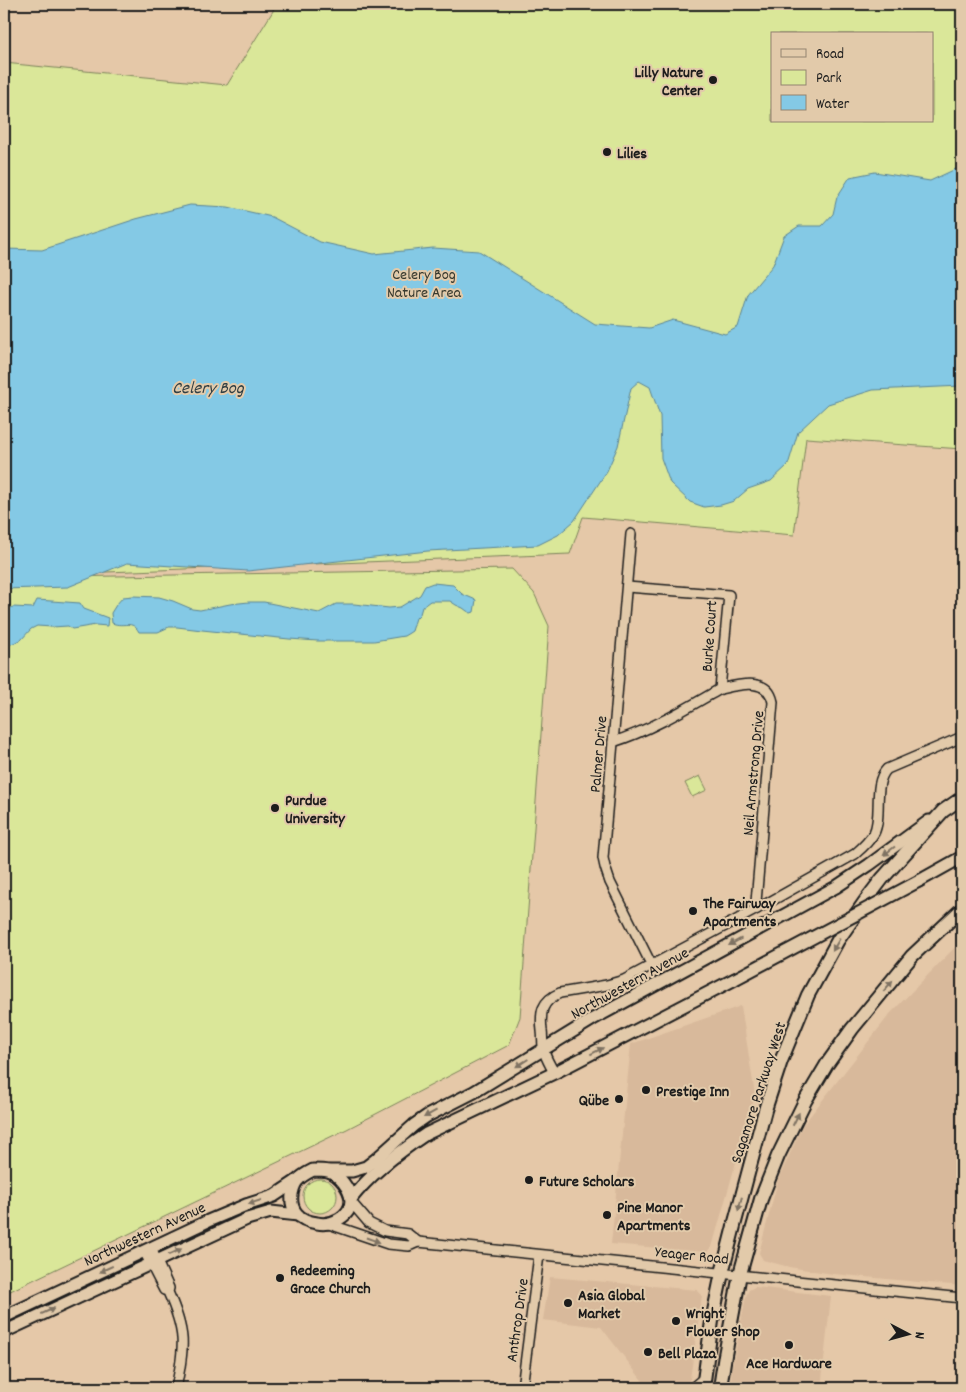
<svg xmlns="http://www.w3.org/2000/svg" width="966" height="1392" viewBox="0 0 966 1392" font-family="Dekko,sans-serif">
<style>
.built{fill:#d8b99b}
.green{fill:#dae799;stroke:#7b825a;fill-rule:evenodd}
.water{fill:#84c9e5;stroke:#5a8495}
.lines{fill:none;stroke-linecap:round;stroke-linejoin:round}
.minor-casing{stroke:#1c1c1c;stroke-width:12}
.major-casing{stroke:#1c1c1c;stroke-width:15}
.highway-casing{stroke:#1c1c1c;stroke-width:16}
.minor{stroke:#e2caaa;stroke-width:9}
.major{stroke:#e2caaa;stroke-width:11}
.highway{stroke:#e2caaa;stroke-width:12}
.major-bridge-casing{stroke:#1c1c1c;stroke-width:15;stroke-linecap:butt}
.major-bridge{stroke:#e2caaa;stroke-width:11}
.oneway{fill:#7f7363}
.poi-dot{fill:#1c1c1c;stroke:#e2caaa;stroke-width:2}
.labels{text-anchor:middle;stroke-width:4;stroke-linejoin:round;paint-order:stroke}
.poi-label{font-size:16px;font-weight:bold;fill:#1c1c1c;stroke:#e2caaa;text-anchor:start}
.park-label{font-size:16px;fill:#383a2f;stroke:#e2caaa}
.street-label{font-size:16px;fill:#1c1c1c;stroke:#e2caaa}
.water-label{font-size:18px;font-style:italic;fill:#313f44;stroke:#e2caaa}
</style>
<rect width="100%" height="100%" fill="#e5c8a8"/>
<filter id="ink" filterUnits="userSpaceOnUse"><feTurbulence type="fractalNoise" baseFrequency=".02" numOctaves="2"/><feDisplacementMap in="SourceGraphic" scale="10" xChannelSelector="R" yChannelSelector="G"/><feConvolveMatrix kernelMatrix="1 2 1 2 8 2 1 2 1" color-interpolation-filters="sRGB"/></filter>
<g filter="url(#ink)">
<g class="built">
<polygon points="962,940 962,1286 833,1274 789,1267 763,1260 759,1253 778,1180 803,1125 890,1014"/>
<polygon points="741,1006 755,1095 712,1247 707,1252 611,1244 631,1044"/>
<polygon points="550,1277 697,1290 702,1295 690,1379 683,1388 648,1388 601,1327 543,1320"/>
<polygon points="755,1287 831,1296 821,1388 730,1388 732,1368 746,1296 749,1290"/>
</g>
<g class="green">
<path d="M274,4H962V449L806,438L794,535L583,517L570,554L4,576V63L227,85L273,11ZM772,34H932V121H772Z"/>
<polygon points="512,569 534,593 549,626 520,1017 509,1045 347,1129 4,1294 4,578"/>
<polygon points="700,776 707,790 692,797 685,783"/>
<circle cx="320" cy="1196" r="17"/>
</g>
<g class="water">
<polygon points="962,166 962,386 873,390 828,404 798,432 788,465 771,481 748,489 734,501 721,505 704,507 690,502 670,483 661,458 660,416 650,387 639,381 631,388 618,446 607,471 574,521 558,535 538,545 428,551 248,571 127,563 68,587 4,589 4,249 42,250 136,219 190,205 228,207 272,217 320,242 374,254 433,248 479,251 595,324 649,328 673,320 725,334 738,327 748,295 773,265 784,236 799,226 822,226 833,214 837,197 850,177 875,172 930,181"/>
<path d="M433,583L453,585L462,594L476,600L474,612L471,613L467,611L463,608L456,605L450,601H430L422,607L420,614L416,618L412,631L409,633L404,636L374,641H318L289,639L202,630L177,627H169L158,632H139C132,619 124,628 112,623L111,613L116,605L123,597L133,596L159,597L173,601L192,609L200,610L230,604L249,602H264L319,613L336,604H354L389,608L400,607L420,595L425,586Z"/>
<polygon points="37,600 80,603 84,609 108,618 107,626 96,625 72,629 68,626 52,627 37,626 31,629 21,640 4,647 4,610 13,607 33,608"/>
</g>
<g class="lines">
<defs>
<g id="minor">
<polyline points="631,534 603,858 605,867 610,882 652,966"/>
<path d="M720,689C738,685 768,676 773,702L756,902L757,909"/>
<path d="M613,742C649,731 687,708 720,689L729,595L627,587"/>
<path d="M554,1073C551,1066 546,1059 544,1051C542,1045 543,1038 542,1031C540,1013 541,1001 560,993L607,985L624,980L757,909L855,854C862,848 869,842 874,833C883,815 872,784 887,769L962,737"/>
<polyline points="351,1202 369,1223 385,1231 408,1234 418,1242 962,1298"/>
<polyline points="329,1224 388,1244 409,1246 418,1242"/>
<path d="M151,1248L169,1288L168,1292C186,1332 185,1346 176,1388"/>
<polyline points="144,1251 164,1290"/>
<polyline points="522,1388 539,1255"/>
<polyline points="692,1388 704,1378"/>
</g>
<g id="major">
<polyline points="919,881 962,857"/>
<path d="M313,1170C318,1170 323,1170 328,1171C339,1174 350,1189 351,1200C351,1217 331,1226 317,1223C310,1222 302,1220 297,1214C289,1205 291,1190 297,1181C301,1176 307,1173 313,1170Z"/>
<polyline points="330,1171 352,1171 366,1167 375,1160 414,1125 427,1116 474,1092 593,1019 836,887 869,865 929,821"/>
<path d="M351,1199C371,1173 399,1152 426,1134L554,1073L735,979"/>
<polyline points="4,1317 208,1221 246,1205 274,1196 298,1180"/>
<polyline points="4,1332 247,1219 271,1212 298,1215"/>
</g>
<g id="highway">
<polyline points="703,1388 712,1321 722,1273 735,1222 765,1110 781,1061 808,995 838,940 866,900 882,879 943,811 962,798"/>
<polyline points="720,1388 725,1355 740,1274 761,1199 778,1156 805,1101 827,1064 852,1029 912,956 962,909"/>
</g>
</defs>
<use href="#minor" class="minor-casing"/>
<use href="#major" class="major-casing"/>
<use href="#highway" class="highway-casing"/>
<use href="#minor" class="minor"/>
<use href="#major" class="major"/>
<use href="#highway" class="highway"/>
<defs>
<polyline id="major-bridge" points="735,979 919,881"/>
</defs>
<use href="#major-bridge" class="major-bridge-casing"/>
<use href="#major-bridge" class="major-bridge"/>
</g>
<defs><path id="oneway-solid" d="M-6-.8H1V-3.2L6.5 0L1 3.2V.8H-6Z" transform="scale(1.25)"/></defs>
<g class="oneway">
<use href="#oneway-solid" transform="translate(889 851) rotate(143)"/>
<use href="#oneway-solid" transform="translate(735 942) rotate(151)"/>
<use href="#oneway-solid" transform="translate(836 945) rotate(120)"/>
<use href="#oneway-solid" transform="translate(888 986) rotate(-50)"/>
<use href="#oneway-solid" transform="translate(597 1051) rotate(-27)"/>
<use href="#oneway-solid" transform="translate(522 1063) rotate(148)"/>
<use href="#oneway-solid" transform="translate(430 1114) rotate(151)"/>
<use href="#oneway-solid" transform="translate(796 1119) rotate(-64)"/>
<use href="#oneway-solid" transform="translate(255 1202) rotate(162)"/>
<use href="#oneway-solid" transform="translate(740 1204) rotate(105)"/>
<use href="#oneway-solid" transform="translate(373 1240) rotate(19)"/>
<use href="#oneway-solid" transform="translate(175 1252) rotate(-25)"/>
<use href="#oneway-solid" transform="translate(106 1269) rotate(155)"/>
<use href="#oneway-solid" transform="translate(48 1311) rotate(-25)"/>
</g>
</g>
<g class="poi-dot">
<circle cx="713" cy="80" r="5"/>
<circle cx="607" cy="152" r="5"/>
<circle cx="275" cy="808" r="5"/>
<circle cx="693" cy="911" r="5"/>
<circle cx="646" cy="1090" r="5"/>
<circle cx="619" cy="1099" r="5"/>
<circle cx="529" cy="1180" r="5"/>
<circle cx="607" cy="1215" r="5"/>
<circle cx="280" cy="1278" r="5"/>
<circle cx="568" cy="1303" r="5"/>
<circle cx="676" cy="1321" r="5"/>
<circle cx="789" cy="1345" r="5"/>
<circle cx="648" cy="1352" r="5"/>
</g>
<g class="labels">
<g class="poi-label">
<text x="703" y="77" text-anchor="end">Lilly Nature<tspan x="703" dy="18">Center</tspan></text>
<text x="617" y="158">Lilies</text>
<text x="285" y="805">Purdue<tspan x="285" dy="18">University</tspan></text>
<text x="703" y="908">The Fairway<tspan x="703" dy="18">Apartments</tspan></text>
<text x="656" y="1096">Prestige Inn</text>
<text x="609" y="1105" text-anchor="end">Qübe</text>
<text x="539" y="1186">Future Scholars</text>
<text x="617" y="1212">Pine Manor<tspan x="617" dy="18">Apartments</tspan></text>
<text x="290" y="1275">Redeeming<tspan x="290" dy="18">Grace Church</tspan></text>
<text x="578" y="1300">Asia Global<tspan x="578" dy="18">Market</tspan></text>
<text x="686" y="1318">Wright<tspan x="686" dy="18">Flower Shop</tspan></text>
<text x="658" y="1358">Bell Plaza</text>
<text x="789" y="1368" text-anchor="middle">Ace Hardware</text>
</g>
<g class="park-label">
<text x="424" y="279">Celery Bog<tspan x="424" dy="18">Nature Area</tspan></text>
</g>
<g class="street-label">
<text transform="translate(708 636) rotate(-86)" y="6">Burke Court</text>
<text transform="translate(597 754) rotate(-85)" y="6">Palmer Drive</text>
<text transform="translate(752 773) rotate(-85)" y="6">Neil Armstrong Drive</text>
<text transform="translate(629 982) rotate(-29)" y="6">Northwestern Avenue</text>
<text transform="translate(757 1092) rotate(-72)" y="6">Sagamore Parkway West</text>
<text transform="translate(144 1233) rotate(-25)" y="6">Northwestern Avenue</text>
<text transform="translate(692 1254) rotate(6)" y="6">Yeager Road</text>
<text transform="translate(516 1320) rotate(-82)" y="6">Anthrop Drive</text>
</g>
<g class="water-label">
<text x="208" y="393">Celery Bog</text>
</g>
</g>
<rect width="966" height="1392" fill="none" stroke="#e2caaa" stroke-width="20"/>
<rect x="10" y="10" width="946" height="1372" fill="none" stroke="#1c1c1c" stroke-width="2" filter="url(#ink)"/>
<rect x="771" y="32" width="162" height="90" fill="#e2caaa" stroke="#938471"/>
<rect x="781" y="49" width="25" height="8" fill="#e2caaa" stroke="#938471"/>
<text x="816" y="58" font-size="15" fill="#1c1c1c">Road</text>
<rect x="781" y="70" width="25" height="15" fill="#dae799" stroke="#938471"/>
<text x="816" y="82" font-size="15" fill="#1c1c1c">Park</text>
<rect x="781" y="95" width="25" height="15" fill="#84c9e5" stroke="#938471"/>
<text x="816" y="108" font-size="15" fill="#1c1c1c">Water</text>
<g transform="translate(908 1334) rotate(96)" stroke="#e2caaa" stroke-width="4" paint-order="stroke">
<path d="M0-4L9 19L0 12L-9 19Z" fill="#1c1c1c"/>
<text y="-8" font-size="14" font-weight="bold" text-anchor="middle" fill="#1c1c1c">N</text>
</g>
</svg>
